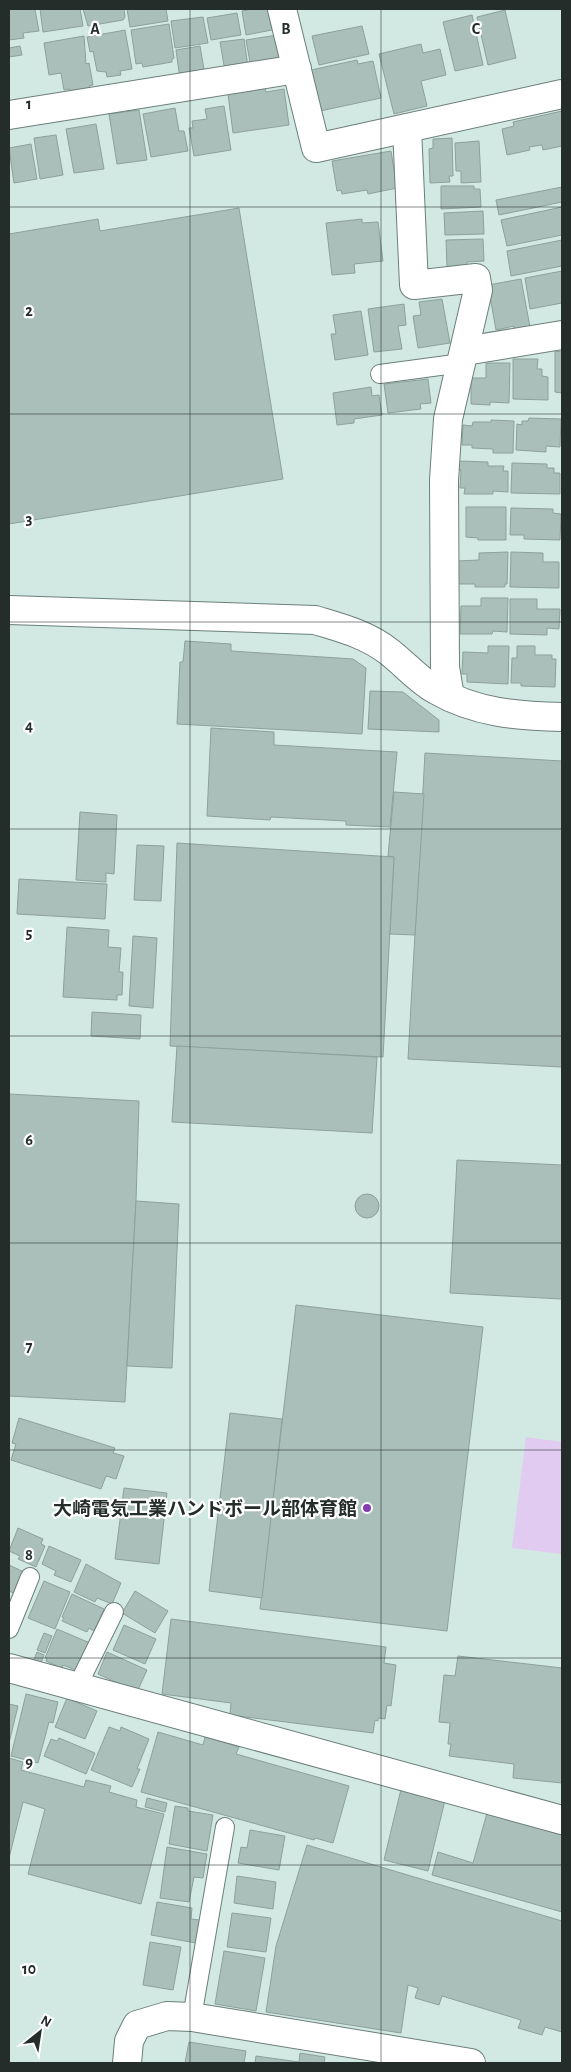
<svg xmlns="http://www.w3.org/2000/svg" width="571" height="2072" viewBox="0 0 571 2072" font-family="'Alegreya Sans','Noto Sans JP',sans-serif">
<style>
.grass{fill:#e1cbf0}
.building{fill:#aabfb9;stroke:#8da19c}
.lines{fill:none;stroke-linecap:round;stroke-linejoin:round}
.service-casing{stroke:#6c7f7a;stroke-width:20}
.minor-casing{stroke:#6c7f7a;stroke-width:30}
.tertiary-casing{stroke:#6c7f7a;stroke-width:30}
.service{stroke:#fff;stroke-width:18}
.minor{stroke:#fff;stroke-width:28}
.tertiary{stroke:#fff;stroke-width:28}
.grid{fill:none;stroke:#252d2b;stroke-width:1;stroke-opacity:0.55}
.poi-dot{fill:#863daf;stroke:#fff;stroke-width:2}
.labels{text-anchor:middle;stroke-width:4.5;stroke-linejoin:round;paint-order:stroke}
.poi-label{font-size:19px;font-weight:bold;fill:#252d2b;stroke:#fff;text-anchor:end}
.grid-label{font-size:16px;text-anchor:middle;font-weight:bold;fill:#252d2b;stroke:#fff;stroke-width:4.5;stroke-linejoin:round;paint-order:stroke}
</style>
<rect width="100%" height="100%" fill="#d2e8e2"/>
<polygon class="grass" points="526,1437 562,1442 562,1554 512,1548"/>
<g class="building">
<polygon points="9,9 35,9 39,31 23,33 24,38 9,40"/>
<polygon points="40,9 80,9 83,26 43,32"/>
<polygon points="83,9 124,9 125,17 123,20 88,26"/>
<polygon points="127,9 166,9 168,21 130,27"/>
<polygon points="252,9 268,9 272,30 246,35 242,11"/>
<polygon points="505,10 516,58 488,65 477,17"/>
<polygon points="237,13 241,35 211,40 207,18"/>
<polygon points="472,15 483,65 455,71 443,22"/>
<polygon points="203,17 208,43 175,48 171,21"/>
<polygon points="169,24 174,58 172,59 172,62 143,67 142,63 136,64 131,30"/>
<polygon points="362,26 369,54 319,65 312,36"/>
<polygon points="125,30 132,69 120,71 121,75 107,77 106,72 97,71 93,51 90,52 87,37"/>
<polygon points="277,35 281,59 251,68 246,40"/>
<polygon points="84,36 86,64 89,63 93,85 89,86 90,93 71,96 70,89 64,90 61,73 49,75 44,43"/>
<polygon points="244,39 248,67 225,71 220,42"/>
<polygon points="421,44 423,53 440,49 446,75 421,81 427,106 394,114 379,54"/>
<polygon points="20,46 22,55 9,57 9,48"/>
<polygon points="200,46 205,75 180,79 176,50"/>
<polygon points="357,60 358,64 373,61 381,98 320,111 311,70"/>
<polygon points="265,88 266,92 284,89 289,125 233,133 228,94"/>
<polygon points="224,106 231,150 194,156 189,128 193,128 192,121 207,119 205,109"/>
<polygon points="175,108 179,131 184,131 188,151 151,157 143,114"/>
<polygon points="139,110 147,160 117,164 109,114"/>
<polygon points="562,111 562,146 543,150 542,145 529,147 530,150 507,155 502,129 514,126 513,122"/>
<polygon points="96,124 104,169 74,173 66,129"/>
<polygon points="56,135 63,175 40,179 34,138"/>
<polygon points="452,138 453,176 449,176 450,182 430,183 429,149 433,148 433,139"/>
<polygon points="479,141 481,182 461,183 461,171 456,171 455,143"/>
<polygon points="31,144 37,179 14,183 9,148"/>
<polygon points="391,151 397,188 368,194 367,190 342,194 341,190 337,191 332,161"/>
<polygon points="441,186 474,186 474,189 480,189 481,207 441,209"/>
<polygon points="562,187 562,202 499,215 496,200"/>
<polygon points="562,207 562,235 507,246 501,220"/>
<polygon points="239,208 283,479 9,524 9,234 98,219 100,231"/>
<polygon points="483,211 484,234 445,235 444,213"/>
<polygon points="362,219 362,223 378,222 383,261 354,264 355,273 332,275 326,223"/>
<polygon points="483,239 484,261 467,262 467,266 447,267 446,240"/>
<polygon points="562,240 562,266 511,276 507,251"/>
<polygon points="562,271 562,303 530,309 525,278"/>
<polygon points="521,279 530,327 514,330 514,326 496,330 488,285"/>
<polygon points="442,299 450,343 418,348 413,316 421,315 419,302"/>
<polygon points="404,304 406,325 398,326 402,349 374,352 368,309"/>
<polygon points="361,311 368,355 335,360 331,334 336,334 333,315"/>
<polygon points="555,351 562,352 562,393 555,392"/>
<polygon points="513,359 538,359 537,369 542,369 542,376 548,377 548,400 513,399"/>
<polygon points="486,363 510,363 509,403 490,402 490,405 471,404 471,378 486,378"/>
<polygon points="428,379 431,403 420,404 421,409 388,413 384,384"/>
<polygon points="371,387 372,396 379,395 382,415 354,419 354,423 337,425 333,393"/>
<polygon points="529,418 561,419 560,447 546,446 546,452 516,450 517,424 522,425 522,421 528,421"/>
<polygon points="491,420 514,421 513,453 493,453 493,449 472,448 472,445 462,445 463,425 472,426 473,422 491,422"/>
<polygon points="458,461 488,462 488,466 504,466 503,471 508,471 508,492 493,491 493,494 464,494 465,488 460,488 461,470 458,470"/>
<polygon points="512,463 547,464 547,468 554,468 554,473 560,473 560,494 511,493"/>
<polygon points="466,507 506,507 506,540 478,540 478,538 466,537"/>
<polygon points="511,508 553,509 553,513 561,514 560,540 524,539 524,535 510,535"/>
<polygon points="508,552 507,584 505,584 505,587 475,587 475,584 458,584 458,561 479,560 479,553"/>
<polygon points="511,552 543,553 543,562 559,562 559,588 510,587"/>
<polygon points="481,598 508,598 507,632 493,631 492,634 460,634 461,606 481,606"/>
<polygon points="510,599 537,599 537,609 560,609 559,629 547,628 547,635 510,634"/>
<polygon points="185,641 231,644 231,651 353,659 366,668 362,734 177,724 180,662 183,662"/>
<polygon points="488,646 509,646 508,684 467,682 467,674 462,674 463,652 488,653"/>
<polygon points="517,646 535,646 535,655 552,655 552,659 556,659 555,687 521,686 521,683 511,683 512,658 517,658"/>
<polygon points="370,691 403,692 439,720 439,732 368,729"/>
<polygon points="211,728 274,732 274,745 397,752 390,827 346,825 346,821 271,817 270,820 207,816"/>
<polygon points="425,753 562,761 562,1067 408,1059"/>
<polygon points="394,792 424,794 415,935 390,934 394,857 388,856"/>
<polygon points="80,812 117,815 114,874 106,873 106,882 76,880"/>
<polygon points="177,843 394,857 383,1057 170,1046"/>
<polygon points="137,845 164,846 161,901 134,900"/>
<polygon points="19,879 107,884 105,919 17,914"/>
<polygon points="67,927 109,930 108,947 121,948 119,972 123,972 122,995 117,995 117,1000 63,997"/>
<polygon points="133,936 157,938 153,1008 129,1006"/>
<polygon points="92,1012 141,1015 140,1039 91,1036"/>
<polygon points="177,1046 377,1057 372,1133 172,1122"/>
<polygon points="9,1094 139,1101 136,1201 125,1402 9,1396"/>
<polygon points="457,1160 562,1165 562,1299 450,1293"/>
<circle cx="367" cy="1206" r="12"/>
<polygon points="136,1201 179,1204 172,1368 127,1366"/>
<polygon points="296,1305 483,1327 447,1631 260,1609"/>
<polygon points="230,1413 282,1419 262,1598 209,1591"/>
<polygon points="19,1418 115,1448 113,1453 124,1456 116,1479 106,1476 101,1489 11,1460 16,1444 12,1443"/>
<polygon points="124,1488 167,1493 159,1564 115,1559"/>
<polygon points="18,1528 43,1539 41,1544 45,1546 36,1567 18,1559 20,1556 9,1551"/>
<polygon points="49,1546 81,1560 71,1582 54,1575 56,1571 42,1564"/>
<polygon points="86,1564 121,1583 112,1604 97,1598 95,1602 74,1592"/>
<polygon points="9,1565 24,1572 16,1594 9,1591"/>
<polygon points="44,1581 70,1592 55,1629 28,1618"/>
<polygon points="135,1591 168,1611 155,1633 122,1613"/>
<polygon points="72,1594 104,1609 94,1631 89,1628 87,1632 62,1621 64,1618 62,1617"/>
<polygon points="171,1619 386,1647 384,1663 396,1665 391,1706 387,1705 385,1719 378,1718 378,1721 375,1720 373,1733 230,1715 231,1703 162,1694"/>
<polygon points="124,1625 156,1639 145,1664 113,1650"/>
<polygon points="57,1629 90,1643 78,1671 63,1665 62,1668 46,1661 47,1658 45,1658"/>
<polygon points="44,1633 52,1636 45,1653 37,1650"/>
<polygon points="37,1652 44,1655 40,1665 33,1662"/>
<polygon points="107,1652 147,1670 137,1692 98,1674"/>
<polygon points="458,1656 562,1668 562,1783 513,1778 514,1764 449,1756 451,1744 448,1744 450,1723 439,1722 444,1675 455,1676"/>
<polygon points="26,1694 58,1702 53,1723 49,1722 38,1763 11,1756"/>
<polygon points="67,1698 97,1711 85,1739 55,1727"/>
<polygon points="9,1704 18,1706 9,1743"/>
<polygon points="109,1727 120,1731 121,1727 149,1739 137,1769 140,1769 132,1787 91,1770"/>
<polygon points="158,1732 203,1745 205,1737 239,1747 236,1754 349,1786 333,1843 315,1838 314,1840 141,1792"/>
<polygon points="59,1738 95,1753 86,1774 44,1756 51,1739 57,1741"/>
<polygon points="9,1758 23,1762 21,1770 84,1787 86,1780 111,1786 109,1792 137,1800 136,1807 164,1814 141,1904 28,1874 45,1809 23,1802 9,1858"/>
<polygon points="402,1785 446,1796 428,1871 384,1860"/>
<polygon points="147,1798 167,1803 165,1812 145,1807"/>
<polygon points="175,1806 188,1808 188,1811 213,1815 207,1851 169,1844"/>
<polygon points="487,1813 562,1835 562,1912 432,1875 438,1852 473,1863"/>
<polygon points="250,1830 285,1836 279,1870 238,1863 241,1847 247,1848"/>
<polygon points="307,1845 562,1921 562,2032 545,2027 542,2035 518,2028 521,2020 442,1996 439,2005 415,1998 418,1988 408,1985 401,2033 266,2012 276,1946"/>
<polygon points="167,1847 207,1854 203,1878 194,1877 189,1902 160,1898"/>
<polygon points="237,1876 276,1882 273,1909 234,1903"/>
<polygon points="157,1902 192,1908 191,1919 200,1920 196,1943 151,1935"/>
<polygon points="232,1913 271,1918 266,1952 227,1947"/>
<polygon points="150,1942 181,1947 173,1990 143,1985"/>
<polygon points="224,1951 265,1958 256,2011 215,2004"/>
<polygon points="189,2042 246,2051 244,2063 185,2063"/>
<polygon points="300,2053 325,2057 324,2063 255,2063 256,2056 299,2062"/>
</g>
<g class="lines">
<defs>
<g id="service">
<polyline points="380,374 462,363"/>
<polyline points="9,1629 30,1577"/>
<polyline points="77,1687 114,1612"/>
<polyline points="192,2017 225,1827"/>
</g>
<g id="minor">
<polyline points="282,9 316,148 562,94"/>
<polyline points="9,115 297,69"/>
<polyline points="407,128 414,285 476,278 478,290 448,419 444,480 445,667 450,697"/>
<polyline points="465,351 562,335"/>
<polyline points="9,1668 562,1820"/>
<polyline points="127,2063 129,2041 137,2025 167,2016 192,2017 471,2063"/>
</g>
<path id="tertiary" d="M9,610L315,620C341,628 366,634 388,651C404,663 418,680 436,690C476,713 518,716 562,717"/>
</defs>
<use href="#service" class="service-casing"/>
<use href="#minor" class="minor-casing"/>
<use href="#tertiary" class="tertiary-casing"/>
<use href="#service" class="service"/>
<use href="#minor" class="minor"/>
<use href="#tertiary" class="tertiary"/>
</g>
<path class="grid" d="M190,9V2063M381,9V2063M9,207H562M9,414H562M9,622H562M9,829H562M9,1036H562M9,1243H562M9,1450H562M9,1658H562M9,1865H562"/>
<circle class="poi-dot" cx="367" cy="1508" r="5"/>
<g class="labels">
<g class="poi-label">
<text x="357" y="1515">大崎電気工業ハンドボール部体育館</text>
</g>
</g>
<g class="grid-label">
<text x="95" y="34">A</text>
<text x="286" y="34">B</text>
<text x="476" y="34">C</text>
<text x="29" y="109">1</text>
<text x="29" y="316">2</text>
<text x="29" y="524">3</text>
<text x="29" y="731">4</text>
<text x="29" y="938">5</text>
<text x="29" y="1145">6</text>
<text x="29" y="1352">7</text>
<text x="29" y="1560">8</text>
<text x="29" y="1767">9</text>
<text x="29" y="1974">10</text>
</g>
<rect width="571" height="2072" fill="none" stroke="#252d2b" stroke-width="20"/>
<g transform="translate(40 2032) rotate(30)" stroke="#ffffff" stroke-width="4" paint-order="stroke">
<path d="M0-4L9 19L0 12L-9 19Z" fill="#252d2b"/>
<text y="-8" font-size="14" font-weight="bold" text-anchor="middle" fill="#252d2b">N</text>
</g>
</svg>
